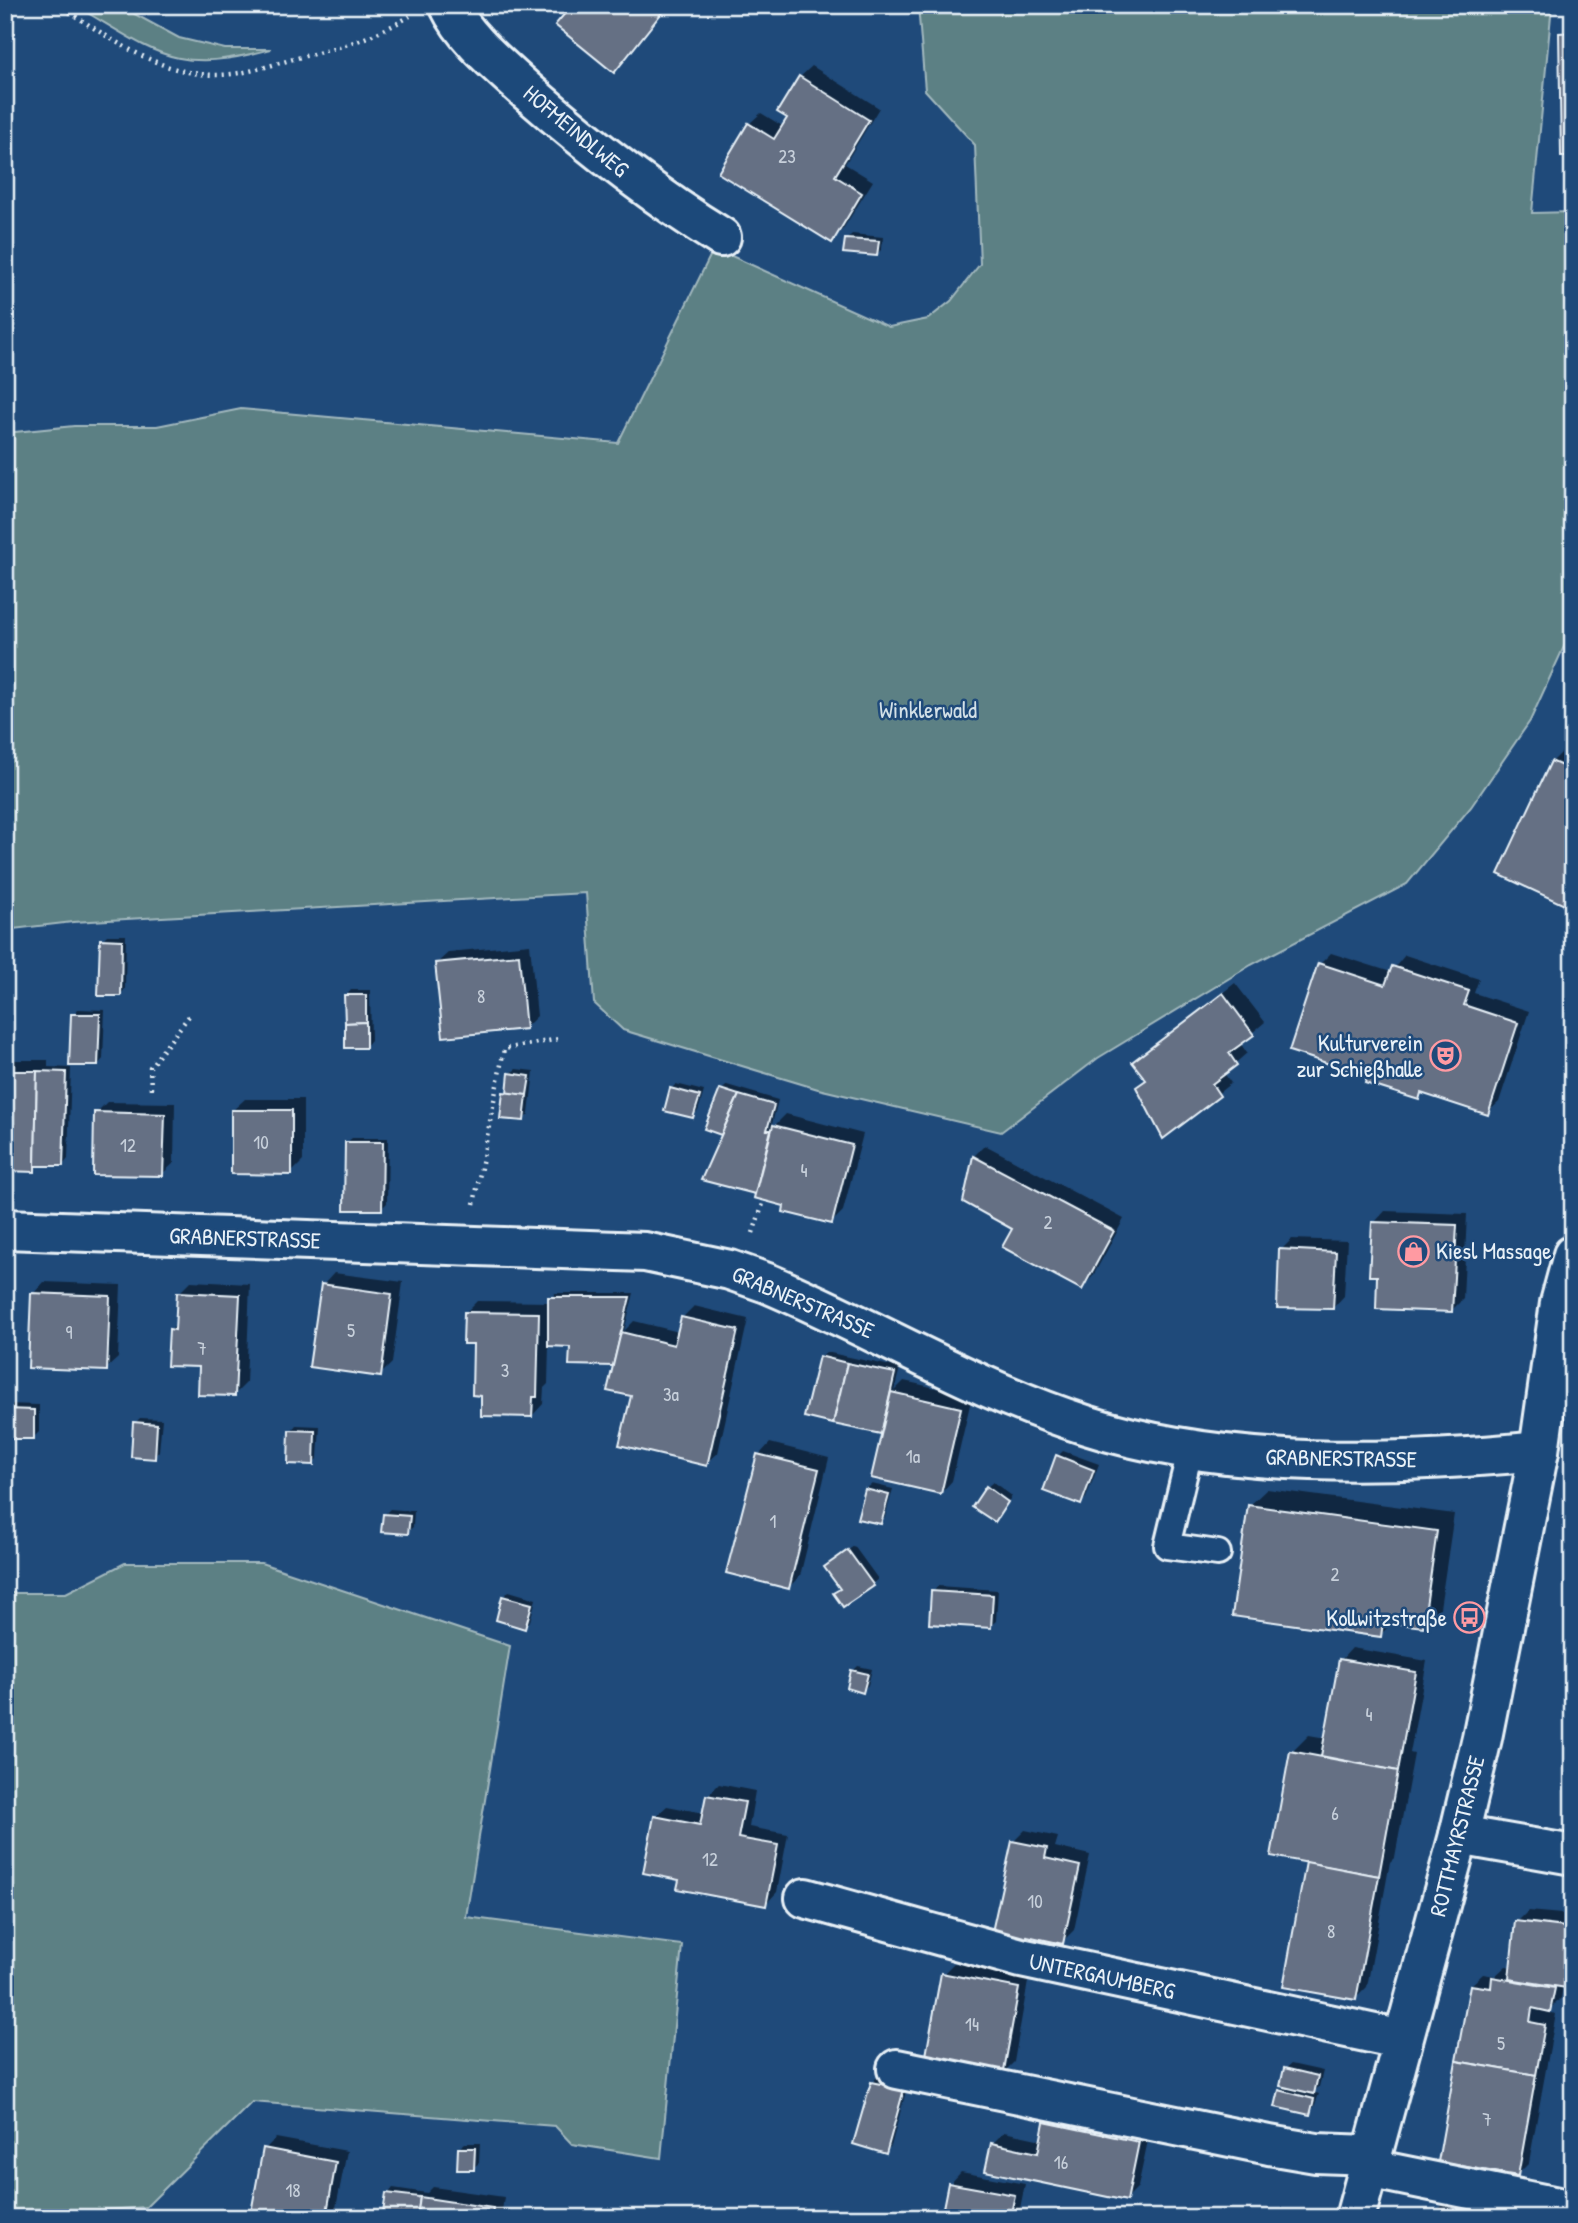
<svg xmlns="http://www.w3.org/2000/svg" width="1578" height="2223" viewBox="0 0 1578 2223" font-family="'Patrick Hand',sans-serif">
<style>
.green{fill:#5c8084;stroke:#a2b8be;stroke-width:2}
.shadow{fill:#0007}
.building{fill:#656f84;stroke:#e8f1f8;stroke-width:2}
.lines{fill:none;stroke-linecap:round;stroke-linejoin:round}
.lane-casing{stroke:#e8f1f8;stroke-width:30}
.street-casing{stroke:#e8f1f8;stroke-width:44}
.path{stroke:#e8f1f8;stroke-width:4.5;stroke-dasharray:2 5;stroke-linecap:butt}
.lane{stroke:#1f4a7a;stroke-width:24}
.street{stroke:#1f4a7a;stroke-width:38}
.labels{text-anchor:middle;stroke-width:5;stroke-linejoin:round;paint-order:stroke}
.number-label{font-size:19px;fill:#c7d0db}
.street-label{font-size:23px;fill:#e8f1f8;stroke:#1f4a7a}
.park-label{font-size:23px;fill:#d3e0e7;stroke:#1f4a7a}
.poi-label{font-size:23px;fill:#e8f1f8;stroke:#1f4a7a;text-anchor:end}
</style>
<rect width="100%" height="100%" fill="#1f4a7a"/>
<filter id="ink" filterUnits="userSpaceOnUse"><feTurbulence type="fractalNoise" baseFrequency=".0143" numOctaves="2"/><feDisplacementMap in="SourceGraphic" scale="14" xChannelSelector="R" yChannelSelector="G"/><feConvolveMatrix kernelMatrix="1 2 1 2 8 2 1 2 1" color-interpolation-filters="sRGB"/></filter>
<g filter="url(#ink)">
<g class="green">
<path d="M74,5H118L179,38L225,49H271C173,76 156,52 74,5Z"/>
<polygon points="918,5 1552,5 1532,213 1573,212 1573,627 1530,721 1471,807 1407,884 1251,965 1098,1058 1001,1132 818,1089 623,1030 594,1003 586,893 73,922 5,930 5,433 74,426 157,426 241,409 618,443 714,248 889,327 928,319 951,301 980,264 975,145 925,90"/>
<polygon points="125,1563 261,1563 510,1646 466,1917 682,1945 661,2158 572,2144 555,2126 252,2102 146,2207 5,2218 5,1593 66,1593"/>
</g>
<g class="shadow">
<polygon points="1573,22 1573,155 1561,33"/>
<polygon points="812,66 879,108 845,164 873,181 843,229 832,240 749,124 761,113 784,127 790,118 800,77"/>
<polygon points="852,234 883,237 882,249 877,254 846,240"/>
<polygon points="1569,745 1573,747 1573,907 1552,762"/>
<polygon points="107,935 126,935 125,989 120,995 102,940"/>
<polygon points="530,944 537,1016 525,1028 437,963 449,952"/>
<polygon points="1331,953 1391,972 1405,955 1479,979 1474,993 1529,1011 1499,1102 1487,1113 1424,1092 1418,1098 1369,1075 1320,964"/>
<polygon points="1235,983 1265,1022 1240,1043 1247,1053 1224,1073 1231,1083 1164,1137 1138,1087 1147,1078 1135,1062"/>
<polygon points="351,990 370,990 371,1040 366,1046 346,996"/>
<polygon points="78,1009 105,1010 103,1059 98,1065 73,1015"/>
<polygon points="5,1060 48,1060 48,1067 71,1068 68,1159 63,1165 40,1164 34,1170 5,1170"/>
<polygon points="516,1069 534,1071 529,1114 524,1119 502,1117 510,1074"/>
<polygon points="676,1084 704,1091 698,1111 693,1116 671,1089"/>
<polygon points="727,1085 778,1100 772,1124 775,1125 786,1114 863,1134 843,1211 831,1223 757,1193 703,1179 723,1133 707,1128 722,1090"/>
<polygon points="245,1099 303,1099 303,1161 291,1173 233,1110"/>
<polygon points="107,1102 175,1103 174,1163 162,1174 96,1113"/>
<polygon points="352,1138 388,1138 387,1203 381,1209 346,1143"/>
<polygon points="985,1145 1124,1219 1093,1276 1082,1288 1015,1228 965,1201 974,1156"/>
<polygon points="1385,1211 1467,1214 1463,1299 1451,1311 1374,1223"/>
<polygon points="1292,1239 1347,1241 1344,1296 1333,1308 1281,1250"/>
<polygon points="334,1273 403,1282 392,1363 380,1375 323,1285"/>
<polygon points="191,1281 250,1284 246,1383 234,1395 201,1365 170,1330 177,1323 179,1293"/>
<polygon points="44,1282 121,1285 118,1358 106,1369 33,1294"/>
<polygon points="555,1293 634,1293 624,1331 634,1321 679,1332 682,1318 694,1306 748,1319 718,1453 706,1464 616,1360 572,1345 549,1344 548,1384 544,1388 543,1404 532,1416 483,1394 475,1342 465,1313 477,1301 550,1302"/>
<polygon points="826,1352 900,1368 894,1391 904,1381 972,1396 952,1481 941,1493 883,1433 806,1416 820,1357"/>
<polygon points="5,1404 39,1405 39,1432 33,1438 5,1437"/>
<polygon points="140,1418 162,1419 159,1451 154,1457 135,1423"/>
<polygon points="296,1425 320,1426 318,1458 313,1463 291,1431"/>
<polygon points="770,1443 829,1458 800,1576 789,1587 759,1455"/>
<polygon points="1063,1451 1099,1464 1086,1498 1081,1503 1058,1456"/>
<polygon points="993,1482 1012,1496 995,1520 987,1487"/>
<polygon points="872,1484 893,1489 885,1517 880,1522 866,1489"/>
<polygon points="1267,1489 1454,1514 1440,1608 1423,1625 1393,1622 1380,1635 1249,1506"/>
<polygon points="390,1509 414,1511 413,1527 407,1532 385,1514"/>
<polygon points="854,1546 878,1579 872,1584 841,1588 831,1562"/>
<polygon points="938,1586 998,1590 996,1621 990,1626 933,1592"/>
<polygon points="509,1591 536,1599 530,1621 525,1627 504,1596"/>
<polygon points="1352,1648 1427,1661 1410,1753 1414,1754 1395,1857 1390,1862 1367,1987 1355,1999 1308,1861 1292,1752 1309,1735 1326,1738 1341,1660"/>
<polygon points="858,1666 872,1669 868,1685 863,1691 853,1671"/>
<polygon points="719,1784 755,1791 749,1827 788,1834 777,1892 766,1904 655,1817 667,1806 704,1813 707,1796"/>
<polygon points="1025,1830 1058,1837 1055,1847 1090,1855 1074,1930 1062,1942 1034,1935 1023,1946 1013,1842"/>
<polygon points="1528,1911 1573,1915 1573,1987 1563,1987 1561,1998 1547,2012 1556,2014 1529,2163 1518,2174 1471,1985 1483,1974 1495,1976 1506,1966 1512,1967 1517,1922"/>
<polygon points="954,1963 1029,1976 1014,2062 1002,2074 943,1974"/>
<polygon points="1291,2064 1323,2071 1319,2087 1313,2092 1319,2094 1314,2107 1309,2113 1281,2091 1286,2086 1285,2069"/>
<polygon points="877,2077 908,2084 891,2146 885,2152 872,2083"/>
<polygon points="1057,2112 1150,2131 1138,2187 1126,2199 992,2144 1004,2132 1042,2140 1046,2123"/>
<polygon points="276,2138 347,2151 334,2218 252,2218 265,2149"/>
<polygon points="465,2143 480,2143 479,2163 473,2168 459,2148"/>
<polygon points="961,2172 1025,2184 1018,2218 943,2218 950,2184"/>
<polygon points="1466,2182 1573,2218 1434,2218 1435,2213"/>
<polygon points="433,2187 504,2197 501,2218 384,2218 388,2194 393,2188 427,2193"/>
</g>
<g class="building">
<polygon points="572,5 668,5 614,73 555,25"/>
<polygon points="1573,32 1573,157 1561,157 1559,33"/>
<polygon points="799,76 869,120 835,176 862,193 832,243 718,173 748,123 774,139 787,118 777,112"/>
<polygon points="845,239 879,241 877,256 843,253"/>
<polygon points="1551,761 1573,771 1573,909 1498,874"/>
<polygon points="100,939 122,940 121,996 98,996"/>
<polygon points="519,955 526,1029 443,1037 435,963"/>
<polygon points="1318,963 1385,985 1392,966 1469,991 1464,1005 1518,1023 1488,1115 1421,1093 1419,1100 1365,1083 1367,1076 1289,1051"/>
<polygon points="1223,993 1254,1035 1229,1053 1237,1065 1212,1084 1220,1096 1163,1139 1136,1087 1146,1080 1132,1062"/>
<polygon points="344,995 366,995 366,1022 345,1023"/>
<polygon points="71,1014 100,1014 98,1066 69,1066"/>
<polygon points="366,1022 366,1048 345,1048 345,1023"/>
<polygon points="5,1071 37,1071 35,1172 5,1171"/>
<polygon points="37,1071 66,1072 63,1166 35,1166"/>
<polygon points="509,1073 530,1076 527,1095 507,1093"/>
<polygon points="670,1088 700,1096 693,1118 664,1111"/>
<polygon points="720,1089 739,1095 721,1135 704,1129"/>
<polygon points="503,1092 527,1095 524,1121 500,1119"/>
<polygon points="739,1095 774,1105 767,1130 771,1130 755,1194 701,1180"/>
<polygon points="231,1110 292,1110 292,1175 231,1174"/>
<polygon points="94,1112 165,1114 163,1176 93,1175"/>
<polygon points="773,1125 852,1145 832,1224 783,1212 784,1206 754,1198"/>
<polygon points="345,1142 383,1142 382,1210 344,1210"/>
<polygon points="973,1156 1114,1231 1082,1290 1002,1247 1012,1229 963,1202"/>
<polygon points="1372,1222 1457,1225 1452,1312 1376,1309 1377,1276 1369,1276"/>
<polygon points="1279,1249 1336,1252 1333,1309 1277,1308"/>
<polygon points="321,1284 392,1294 381,1377 309,1367"/>
<polygon points="177,1292 240,1295 235,1396 198,1395 199,1367 167,1366 169,1329 175,1330"/>
<polygon points="31,1293 110,1296 107,1371 28,1368"/>
<polygon points="548,1297 630,1297 613,1366 569,1365 570,1347 548,1346"/>
<polygon points="464,1312 539,1313 537,1397 533,1397 532,1417 481,1416 481,1396 472,1395 473,1344 463,1344"/>
<polygon points="681,1317 738,1330 707,1466 619,1445 631,1396 607,1391 621,1332 674,1345"/>
<polygon points="819,1356 847,1363 833,1424 804,1417"/>
<polygon points="847,1363 895,1373 881,1434 833,1424"/>
<polygon points="891,1392 961,1408 941,1494 871,1478"/>
<polygon points="5,1409 34,1410 34,1439 5,1439"/>
<polygon points="133,1422 157,1424 155,1459 131,1457"/>
<polygon points="289,1430 315,1431 314,1465 288,1464"/>
<polygon points="757,1454 819,1469 789,1589 726,1573"/>
<polygon points="1056,1455 1094,1470 1081,1505 1043,1491"/>
<polygon points="986,1486 1008,1502 995,1522 972,1507"/>
<polygon points="865,1489 889,1495 881,1524 857,1519"/>
<polygon points="1248,1505 1437,1531 1423,1627 1383,1622 1381,1637 1232,1616"/>
<polygon points="383,1514 410,1516 408,1534 381,1532"/>
<polygon points="848,1550 874,1586 843,1607 833,1593 840,1589 824,1567"/>
<polygon points="931,1591 993,1595 991,1628 929,1624"/>
<polygon points="502,1596 532,1604 525,1629 496,1620"/>
<polygon points="1339,1659 1416,1672 1398,1771 1321,1756"/>
<polygon points="851,1670 868,1674 863,1693 847,1688"/>
<polygon points="1290,1751 1398,1771 1379,1876 1271,1856"/>
<polygon points="706,1795 745,1802 738,1838 778,1845 766,1906 677,1889 679,1880 643,1873 654,1816 700,1825"/>
<polygon points="1012,1841 1047,1848 1045,1858 1080,1866 1063,1944 1027,1936 1024,1948 990,1941"/>
<polygon points="1306,1862 1379,1876 1356,2000 1283,1987"/>
<polygon points="1515,1921 1573,1928 1573,1989 1509,1979"/>
<polygon points="941,1973 1019,1988 1003,2076 925,2061"/>
<polygon points="1492,1977 1555,1988 1550,2012 1532,2008 1530,2022 1545,2025 1536,2075 1456,2061 1470,1985 1491,1988"/>
<polygon points="1456,2061 1536,2075 1518,2176 1438,2162"/>
<polygon points="1284,2068 1318,2076 1314,2094 1280,2086"/>
<polygon points="871,2082 904,2089 886,2154 853,2144"/>
<polygon points="1279,2090 1314,2099 1310,2115 1275,2107"/>
<polygon points="1044,2122 1139,2142 1127,2201 985,2171 991,2143 1038,2153"/>
<polygon points="263,2148 336,2162 326,2218 250,2218"/>
<polygon points="458,2148 475,2148 474,2170 457,2170"/>
<polygon points="948,2183 1015,2195 1010,2218 941,2218"/>
<polygon points="386,2193 420,2197 417,2218 382,2218"/>
<polygon points="420,2197 493,2208 492,2218 417,2218"/>
<polygon points="1433,2212 1465,2218 1432,2218"/>
</g>
<g class="lines">
<defs>
<polyline id="lane" points="1191,1447 1167,1546 1218,1553"/>
<g id="street">
<path d="M449,5C466,40 500,66 528,92C590,146 651,194 721,237"/>
<path d="M5,1229L645,1252L730,1270L767,1283C874,1328 975,1390 1086,1425C1226,1470 1395,1465 1539,1451"/>
<polyline points="1459,1835 1573,1855"/>
<polyline points="805,1898 1021,1958 1403,2040"/>
<polyline points="897,2069 1269,2145 1316,2153 1371,2155"/>
<polyline points="1367,2168 1573,2210"/>
<polyline points="1355,2218 1459,1835 1482,1738 1539,1451 1560,1303 1573,1255"/>
</g>
</defs>
<use href="#lane" class="lane-casing"/>
<use href="#street" class="street-casing"/>
<g class="path">
<path d="M58,5C106,35 157,75 217,75C245,75 274,64 301,57C340,48 375,37 410,16"/>
<polyline points="1565,1039 1573,1032"/>
<polyline points="151,1089 150,1067 189,1016"/>
<polyline points="474,1204 504,1049 559,1039"/>
<polyline points="753,1233 764,1201"/>
</g>
<use href="#lane" class="lane"/>
<use href="#street" class="street"/>
</g>
</g>
<defs>
<symbol id="theatre-ring" viewBox="-11 -11 22 22"><circle r="9.5" fill="#1f4a7a" stroke="#ff9aa2" stroke-width="1.5"/><path d="M-5-5.5Q0-4 5-5.5V0Q5 5 0 6Q-5 5-5 0ZM-3.3-2.5H-1v1.5H-3.3ZM1-2.5H3.3v1.5H1ZM-2.8 1Q0 5.5 2.8 1Z" fill="#ff9aa2"/></symbol>
<symbol id="shop-ring" viewBox="-11 -11 22 22"><circle r="9.5" fill="#1f4a7a" stroke="#ff9aa2" stroke-width="1.5"/><path d="M-5-2.5h2.3a2.7 3.5 0 0 1 5.4 0H5L5.5 6h-11ZM-1.5-2.5h3a1.5 2.3 0 0 0-3 0Z" fill="#ff9aa2"/></symbol>
<symbol id="bus-ring" viewBox="-11 -11 22 22"><circle r="9.5" fill="#1f4a7a" stroke="#ff9aa2" stroke-width="1.5"/><path d="M-5-6H5V4H4V6H2V4H-2V6H-4V4H-5ZM-3.5-4V0h7V-4ZM-3.5 1.2v1.5H-2V1.2ZM2 1.2v1.5H3.5V1.2Z" fill="#ff9aa2"/></symbol>
</defs>
<g fill-rule="evenodd">
<use href="#theatre-ring" x="1428" y="1038" width="35" height="35"/>
<use href="#shop-ring" x="1396" y="1234" width="35" height="35"/>
<use href="#bus-ring" x="1452" y="1600" width="35" height="35"/>
</g>
<g class="labels">
<g class="number-label">
<text x="787" y="163">23</text>
<text x="481" y="1003">8</text>
<text x="261" y="1149">10</text>
<text x="128" y="1152">12</text>
<text x="804" y="1177">4</text>
<text x="1048" y="1229">2</text>
<text x="351" y="1337">5</text>
<text x="69" y="1339">9</text>
<text x="202" y="1355">7</text>
<text x="505" y="1377">3</text>
<text x="671" y="1401">3a</text>
<text x="913" y="1463">1a</text>
<text x="773" y="1528">1</text>
<text x="1335" y="1581">2</text>
<text x="1369" y="1721">4</text>
<text x="1335" y="1820">6</text>
<text x="710" y="1866">12</text>
<text x="1035" y="1908">10</text>
<text x="1331" y="1938">8</text>
<text x="972" y="2031">14</text>
<text x="1501" y="2050">5</text>
<text x="1487" y="2126">7</text>
<text x="1061" y="2169">16</text>
<text x="293" y="2197">18</text>
</g>
<g class="street-label">
<text transform="translate(576 131) rotate(40)" y="8">HOFMEINDLWEG</text>
<text transform="translate(245 1238) rotate(2)" y="8">GRABNERSTRASSE</text>
<text transform="translate(803 1302) rotate(23)" y="8">GRABNERSTRASSE</text>
<text transform="translate(1341 1458) rotate(1)" y="8">GRABNERSTRASSE</text>
<text transform="translate(1457 1836) rotate(-76)" y="8">ROTTMAYRSTRASSE</text>
<text transform="translate(1102 1976) rotate(12)" y="8">UNTERGAUMBERG</text>
</g>
<g class="park-label">
<text x="928" y="718">Winklerwald</text>
</g>
<g class="poi-label">
<text x="1423" y="1051">Kulturverein<tspan x="1423" dy="26">zur Schießhalle</tspan></text>
<text x="1436" y="1259" text-anchor="start">Kiesl Massage</text>
<text x="1447" y="1626">Kollwitzstraße</text>
</g>
</g>
<rect width="1578" height="2223" fill="none" stroke="#1f4a7a" stroke-width="28"/>
<rect x="14" y="14" width="1550" height="2195" fill="none" stroke="#e8f1f8" stroke-width="2.5" filter="url(#ink)"/>
</svg>
